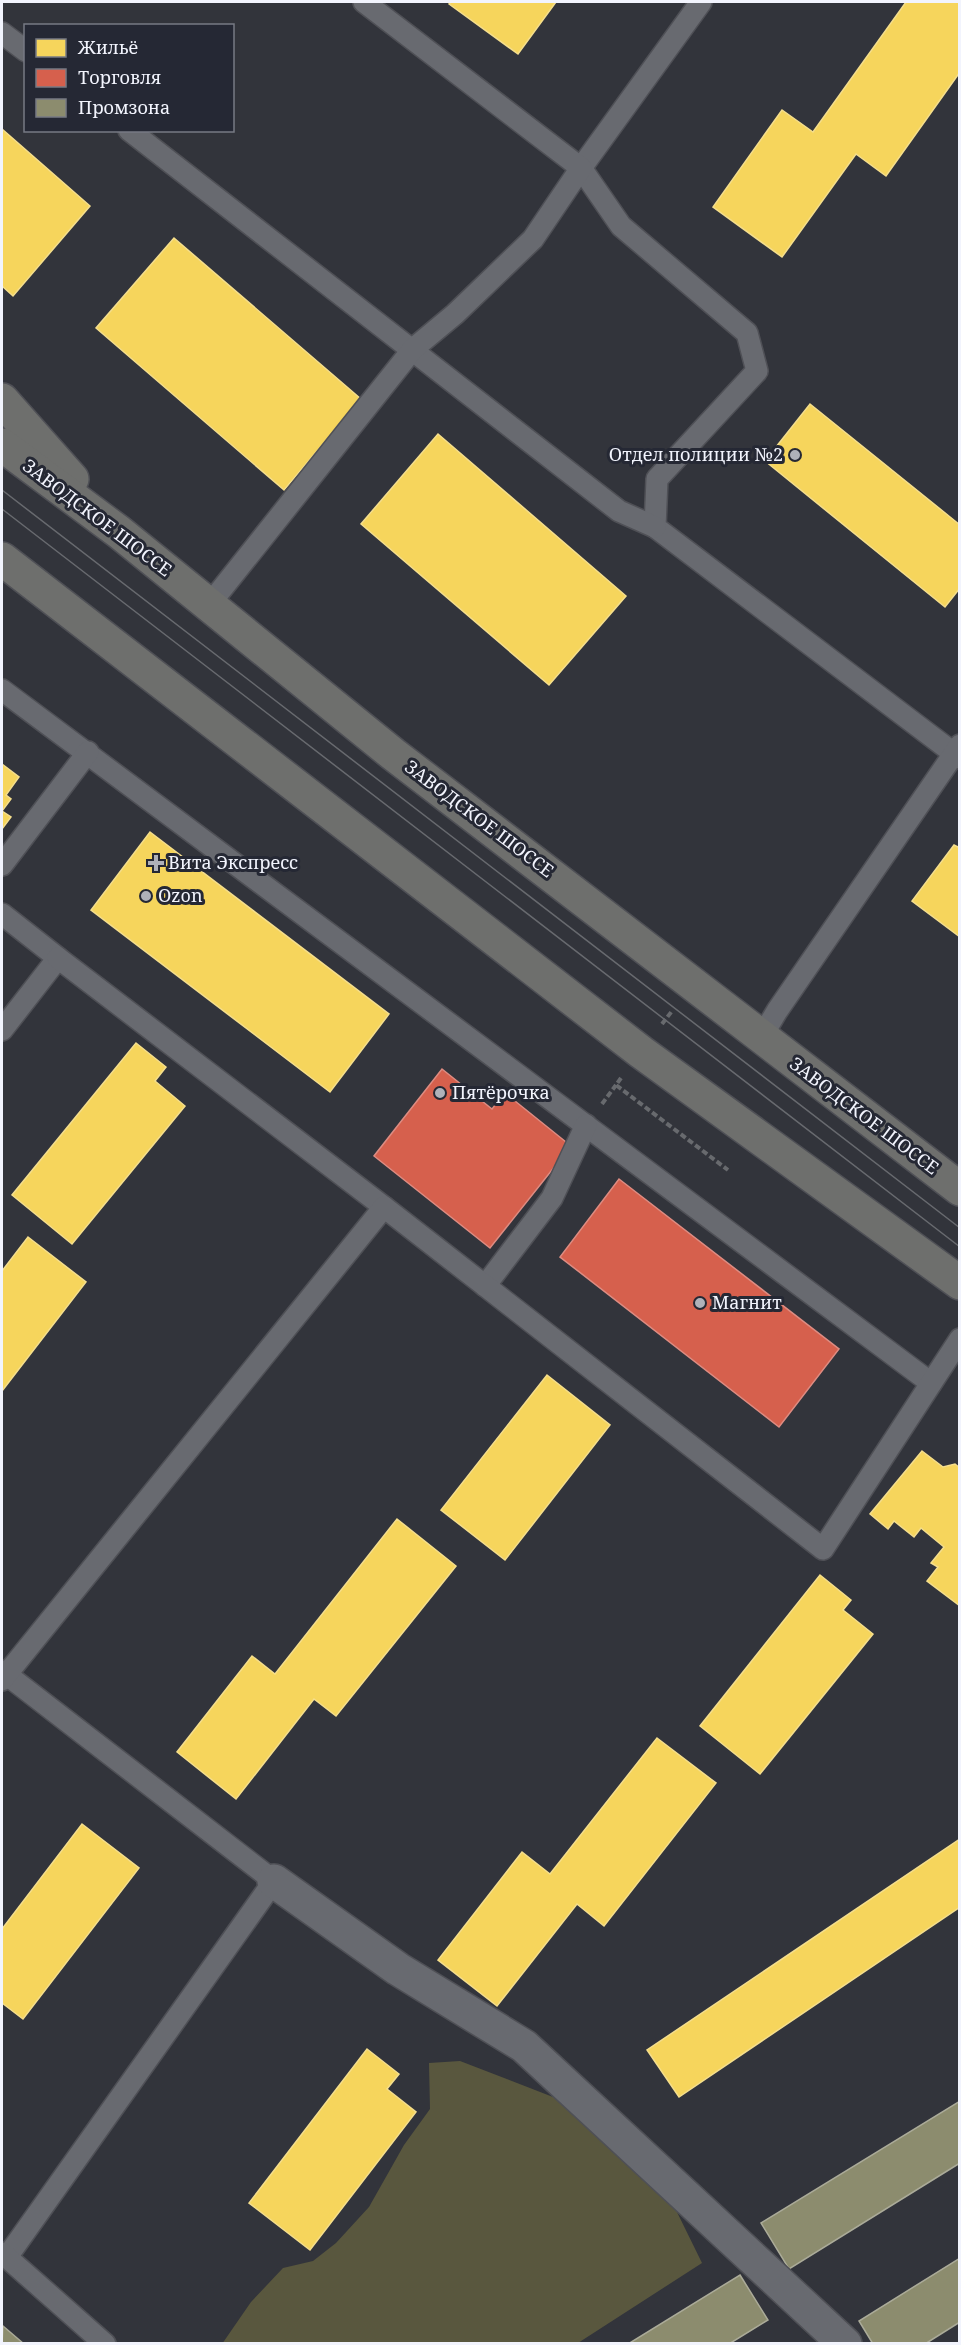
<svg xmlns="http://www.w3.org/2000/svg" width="961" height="2345" viewBox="0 0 961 2345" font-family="'Noto Serif',serif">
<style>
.forest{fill:#59573e}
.homes{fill:#f6d55c;stroke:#f5de8c;stroke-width:1.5}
.shops{fill:#d6604d;stroke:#de8c82;stroke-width:1.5}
.industry{fill:#8c8c6e;stroke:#abab99;stroke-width:1.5}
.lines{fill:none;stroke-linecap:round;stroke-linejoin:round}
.service-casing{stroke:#4f5056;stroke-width:24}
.minor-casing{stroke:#4f5056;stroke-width:36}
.primary-casing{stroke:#4f5056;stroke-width:36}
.path{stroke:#686a6e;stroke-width:4;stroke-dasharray:6 3;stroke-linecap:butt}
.service{stroke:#686a70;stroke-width:21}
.minor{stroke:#686a70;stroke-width:33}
.primary{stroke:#6e6f6d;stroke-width:33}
.tram{stroke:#686a6f;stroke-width:1.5}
.poi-dot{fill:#afb1b9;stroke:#252834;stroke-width:2}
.labels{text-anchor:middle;stroke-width:6;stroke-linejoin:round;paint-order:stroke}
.poi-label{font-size:18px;fill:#f2f4fd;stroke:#252834;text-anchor:start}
.street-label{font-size:18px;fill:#f2f4fd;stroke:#252834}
</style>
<rect width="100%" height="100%" fill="#32343b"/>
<polygon class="forest" points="460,2061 571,2104 650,2157 702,2263 578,2343 222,2344 251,2302 283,2268 313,2261 336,2243 369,2207 404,2145 430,2109 429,2063"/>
<g class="homes">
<polygon points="451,2 556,2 518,54 449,4"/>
<polygon points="906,2 960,2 960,72 886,176 856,154 782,257 713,207 782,110 813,132"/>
<polygon points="2,129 90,206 13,296 2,286"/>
<polygon points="174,238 361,399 284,490 96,328"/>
<polygon points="810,404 960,525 960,588 945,607 765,461"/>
<polygon points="438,434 626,596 549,685 361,524"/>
<polygon points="2,764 19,777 6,795 11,799 2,811 11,817 2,829"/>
<polygon points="150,832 389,1014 330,1092 91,910"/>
<polygon points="954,845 960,848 960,937 912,901"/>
<polygon points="136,1043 166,1067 155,1081 185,1106 72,1244 12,1195"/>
<polygon points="28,1237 86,1282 2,1391 2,1271"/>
<polygon points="547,1375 610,1425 505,1560 441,1510"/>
<polygon points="922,1451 943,1467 955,1464 960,1468 960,1606 927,1581 938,1567 931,1563 944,1547 921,1528 914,1537 894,1521 888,1529 870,1514"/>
<polygon points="397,1519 456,1566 336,1716 314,1699 236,1799 177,1752 252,1656 275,1674"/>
<polygon points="820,1575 851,1600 843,1610 873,1634 760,1774 700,1726"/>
<polygon points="657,1738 716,1783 604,1926 577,1904 497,2006 438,1960 522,1852 550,1874"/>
<polygon points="82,1824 139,1868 23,2019 2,2003 2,1929"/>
<polygon points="960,1839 960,1907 679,2097 647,2050"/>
<polygon points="367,2049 399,2074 387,2089 416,2112 310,2250 249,2203"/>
</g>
<g class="shops">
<polygon points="442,1069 492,1109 505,1093 571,1146 490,1248 374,1156"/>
<polygon points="619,1179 839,1349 779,1427 560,1257"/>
</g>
<g class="industry">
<polygon points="960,2101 960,2163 789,2269 761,2223"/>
<polygon points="960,2258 960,2322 925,2344 873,2344 859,2321"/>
<polygon points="740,2275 768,2320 729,2344 628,2344"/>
<polygon points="3,2326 24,2344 2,2344"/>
</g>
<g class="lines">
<defs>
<g id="service">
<polyline points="701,2 581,168 621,226 747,333 757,371 657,479 655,527 960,758"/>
<polyline points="2,33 26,51"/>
<polyline points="129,130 619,511 655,527"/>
<polyline points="209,605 413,349 455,314 533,239 581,168 364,2"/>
<polyline points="2,690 931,1383"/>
<polyline points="2,865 88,752"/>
<polyline points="2,914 58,958 2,1030"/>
<polyline points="58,958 384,1207"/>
<polyline points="761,1038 777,1011 960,745"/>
<polyline points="485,1286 552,1198 586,1125"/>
<polyline points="2,1671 274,1881 7,2257"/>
<polyline points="2,1680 384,1207 823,1549 960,1339"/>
<polyline points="2,2253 105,2344"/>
</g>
<polyline id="minor" points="274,1881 398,1969 524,2046 845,2344"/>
<g id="primary">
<polyline points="2,400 72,479"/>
<polyline points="2,445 119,532 393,754 960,1189"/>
<polyline points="2,559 641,1052 960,1283"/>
</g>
</defs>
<use href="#service" class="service-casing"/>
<use href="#minor" class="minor-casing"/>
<use href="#primary" class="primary-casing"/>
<g class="path">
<polyline points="662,1024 672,1011"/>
<polyline points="621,1078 616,1085 728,1170"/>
<polyline points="602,1104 616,1085"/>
</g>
<use href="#service" class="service"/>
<use href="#minor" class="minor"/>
<use href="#primary" class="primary"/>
<g class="tram">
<polyline points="2,490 960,1228"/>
<polyline points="2,509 960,1247"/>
</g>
</g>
<g class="poi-dot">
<circle cx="795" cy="455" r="6"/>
<path d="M153 854h6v6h6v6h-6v6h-6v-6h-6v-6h6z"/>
<circle cx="146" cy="896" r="6"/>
<circle cx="440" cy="1093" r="6"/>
<circle cx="700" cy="1303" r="6"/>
</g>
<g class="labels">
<g class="poi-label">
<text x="783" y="461" text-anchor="end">Отдел полиции №2</text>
<text x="168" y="869">Вита Экспресс</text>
<text x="158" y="902">Ozon</text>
<text x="452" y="1099">Пятёрочка</text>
<text x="712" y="1309">Магнит</text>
</g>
<g class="street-label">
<text transform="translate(97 518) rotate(37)" y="6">ЗАВОДСКОЕ ШОССЕ</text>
<text transform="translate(479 819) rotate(37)" y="6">ЗАВОДСКОЕ ШОССЕ</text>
<text transform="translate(864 1116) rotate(37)" y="6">ЗАВОДСКОЕ ШОССЕ</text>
</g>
</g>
<rect width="961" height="2345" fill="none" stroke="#f2f4fd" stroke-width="6"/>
<rect x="24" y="24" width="210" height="108" fill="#252834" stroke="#777a84" stroke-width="1.5"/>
<rect x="36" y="39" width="30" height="18" fill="#f6d55c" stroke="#777a84" stroke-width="1.5"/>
<text x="78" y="54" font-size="18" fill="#f2f4fd">Жильё</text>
<rect x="36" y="69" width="30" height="18" fill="#d6604d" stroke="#777a84" stroke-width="1.5"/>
<text x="78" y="84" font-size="18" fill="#f2f4fd">Торговля</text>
<rect x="36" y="99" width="30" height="18" fill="#8c8c6e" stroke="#777a84" stroke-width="1.5"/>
<text x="78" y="114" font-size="18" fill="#f2f4fd">Промзона</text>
</svg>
